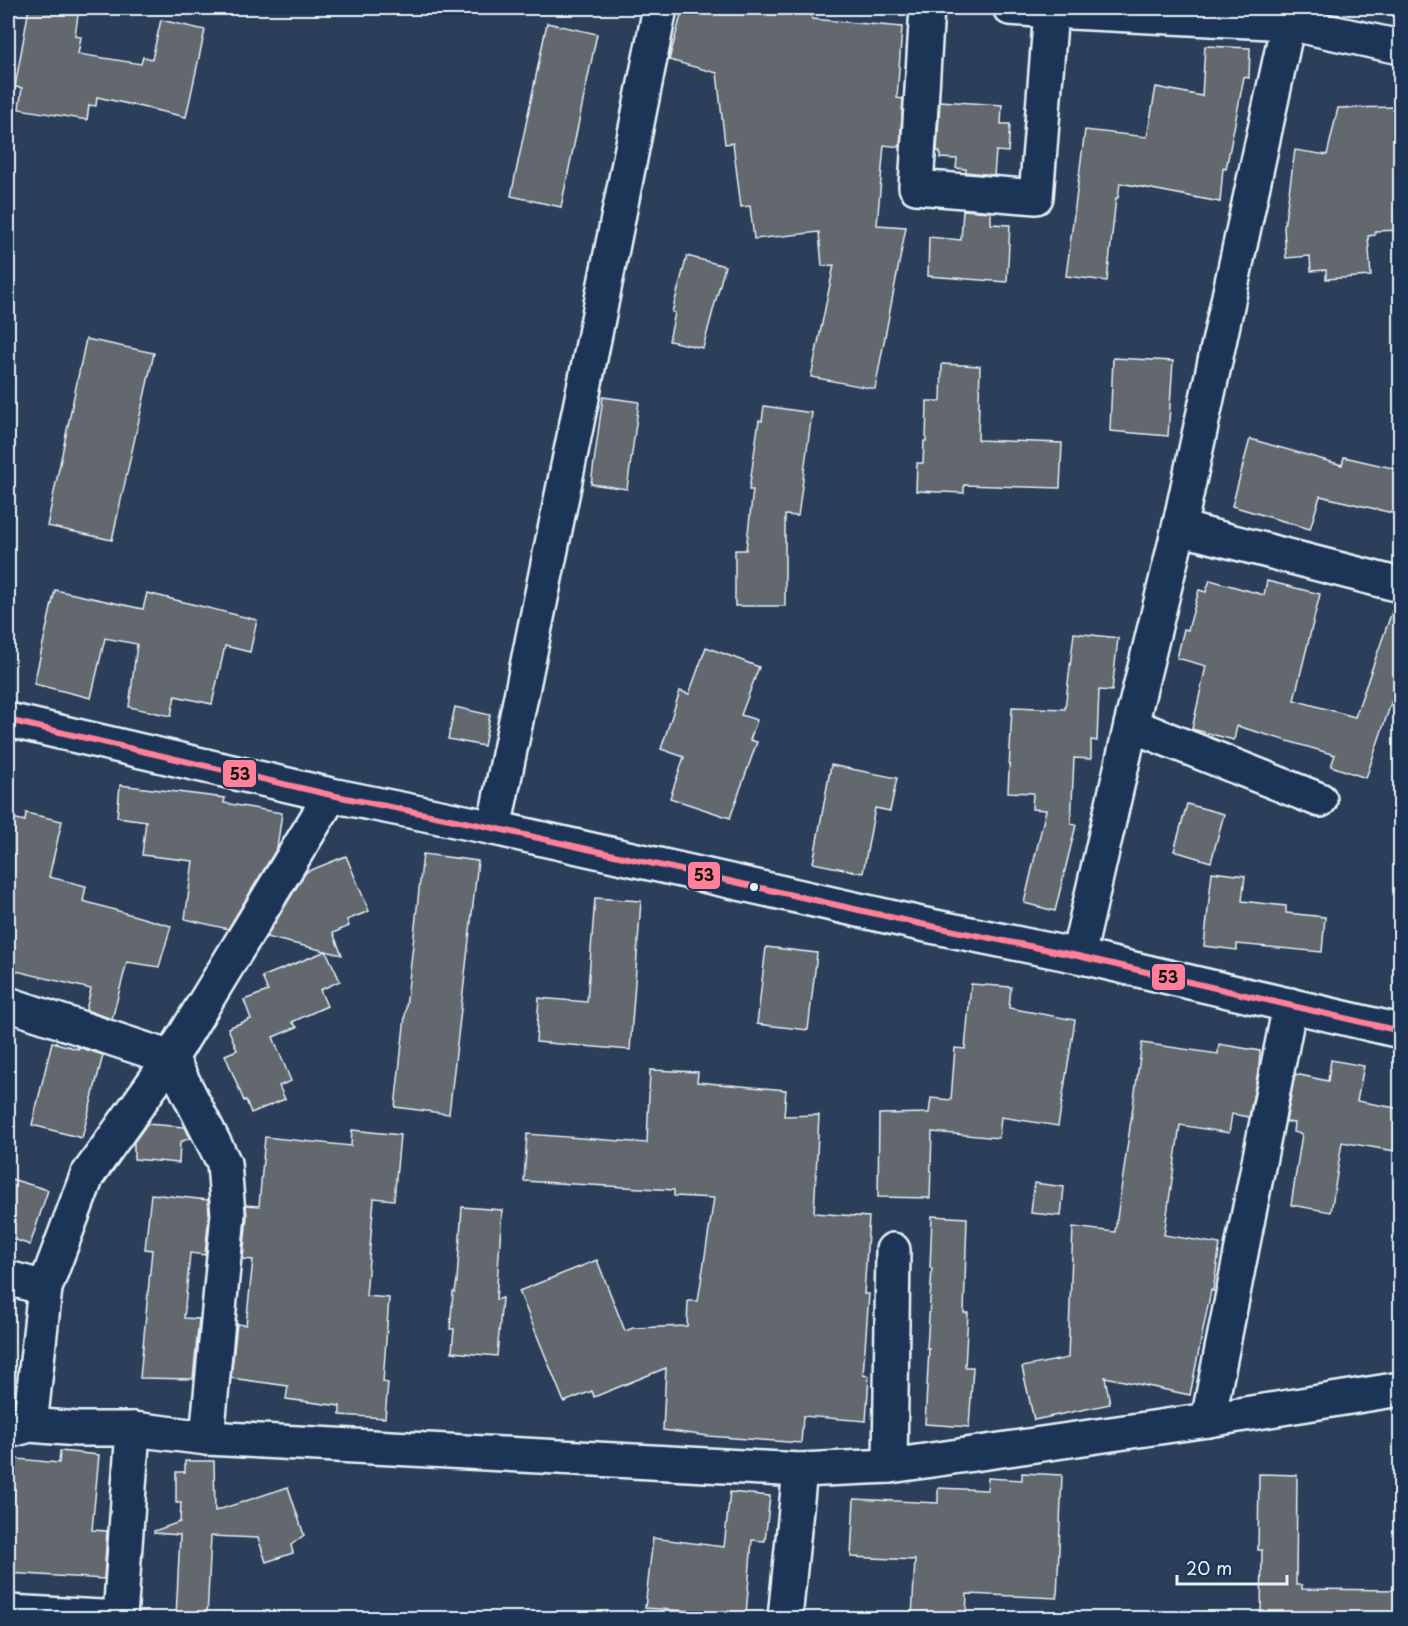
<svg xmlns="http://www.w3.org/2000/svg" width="1408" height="1626" viewBox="0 0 1408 1626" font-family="'Playpen Sans',sans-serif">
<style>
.building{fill:#62686d;stroke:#e8f1f8;stroke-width:1.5}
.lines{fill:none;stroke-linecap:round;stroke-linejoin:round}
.minor-casing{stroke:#e8f1f8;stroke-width:38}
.major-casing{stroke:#e8f1f8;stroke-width:38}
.minor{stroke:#1d3557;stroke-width:33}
.major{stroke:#1d3557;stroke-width:33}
.bus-1-casing{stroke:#1d3557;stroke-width:10}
.bus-1{stroke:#ff8098;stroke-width:6}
.bus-dot{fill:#e8f1f8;stroke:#1d3557;stroke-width:2}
.line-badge{stroke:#1d3557;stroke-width:2}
.pale-badge-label{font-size:16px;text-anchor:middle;font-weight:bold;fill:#111}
</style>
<rect width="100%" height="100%" fill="#2b3f5b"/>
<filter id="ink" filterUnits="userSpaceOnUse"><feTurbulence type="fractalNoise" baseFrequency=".0167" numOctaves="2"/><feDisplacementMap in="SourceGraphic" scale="12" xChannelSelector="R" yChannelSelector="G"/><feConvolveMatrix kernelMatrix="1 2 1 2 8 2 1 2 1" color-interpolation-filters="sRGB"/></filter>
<g filter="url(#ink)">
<g class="building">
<polygon points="29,8 79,8 75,36 81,37 78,54 141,64 143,57 152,59 161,20 205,30 186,117 97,97 96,106 89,105 87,120 19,109 22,88 15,87"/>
<polygon points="683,8 810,8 812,19 902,27 897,98 903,99 900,147 884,145 877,225 906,227 875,389 811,377 834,265 822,266 819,232 754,239 750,206 741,207 733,143 725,144 717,73 669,60"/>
<polygon points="547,23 597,34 561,207 511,196"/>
<polygon points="1205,46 1250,48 1249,78 1244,77 1226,169 1223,168 1220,202 1120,183 1118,198 1116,198 1107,281 1066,276 1085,130 1147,137 1156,87 1202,96"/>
<polygon points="940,101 1002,105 1001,124 1010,124 1008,152 996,151 994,175 966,172 966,169 956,168 957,159 940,158 940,152 937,151"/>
<polygon points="1401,107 1401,230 1375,231 1375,235 1368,236 1371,276 1326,279 1326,270 1311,271 1310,256 1286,258 1284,228 1295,150 1327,155 1338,108"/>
<polygon points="963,210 991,212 991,224 1010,225 1007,282 928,276 929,237 961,240"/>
<polygon points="687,256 725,266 703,348 669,341 675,313 672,312"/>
<polygon points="86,339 154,353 112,540 47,526"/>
<polygon points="1113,358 1173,361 1168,436 1110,431"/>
<polygon points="942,364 980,366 978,440 1062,443 1060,488 964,485 964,493 916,491 917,463 923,463 924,441 926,441 927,401 941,401"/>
<polygon points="603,397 639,402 627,489 591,484"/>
<polygon points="764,406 812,413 798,516 785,515 785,606 735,606 735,550 746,550 753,490 749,490 759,420 762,421"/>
<polygon points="1250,439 1342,465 1344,457 1401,470 1401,515 1320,496 1310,529 1232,506"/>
<polygon points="1210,580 1264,595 1267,581 1320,594 1294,700 1355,717 1395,603 1401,603 1401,703 1392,700 1366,778 1331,766 1335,755 1237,726 1234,740 1192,729 1206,666 1177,658 1184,629 1188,630 1199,590 1206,592"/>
<polygon points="55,590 143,609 147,593 257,620 250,652 225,646 212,704 175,696 171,716 129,707 137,644 105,638 91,698 34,684"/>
<polygon points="1074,633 1118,638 1112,691 1099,690 1097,741 1091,740 1091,759 1074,758 1071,824 1076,825 1055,911 1024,903 1046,810 1032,809 1033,793 1008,792 1012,707 1065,709"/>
<polygon points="706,647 759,667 741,715 757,720 750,740 757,742 730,818 670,798 684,757 661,749 680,691 689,694"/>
<polygon points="455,707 490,715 484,746 448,739"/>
<polygon points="831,765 897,778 890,811 875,808 863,873 813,863"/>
<polygon points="120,785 225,798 224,803 282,813 277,848 228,929 185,919 193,861 142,855 146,821 117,817"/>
<polygon points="1187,804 1224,814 1211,862 1174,851"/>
<polygon points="26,813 62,821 49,877 86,886 83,901 171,926 159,967 127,962 112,1019 86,1010 91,989 8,969 8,817 25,821"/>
<polygon points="423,854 478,861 449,1114 395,1107"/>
<polygon points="346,856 369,911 347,920 349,926 333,933 342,955 266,937 306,872"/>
<polygon points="1212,872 1245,876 1242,901 1286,906 1286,913 1325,917 1322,952 1237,944 1237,950 1204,946"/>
<polygon points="595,898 641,901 630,1050 536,1042 539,998 587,1002"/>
<polygon points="766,947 817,953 808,1030 757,1024"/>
<polygon points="326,951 340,981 320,990 327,1006 292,1022 297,1027 273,1037 291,1081 279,1086 285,1099 251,1113 246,1100 244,1101 225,1055 237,1050 228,1028 251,1019 244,1000 268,991 262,977"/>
<polygon points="971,984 1011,987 1009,1008 1075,1020 1058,1126 1001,1117 999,1138 932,1132 930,1198 878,1197 879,1114 929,1113 931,1098 951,1100 955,1048 965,1049"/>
<polygon points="52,1042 78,1049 78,1047 103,1055 82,1138 32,1125"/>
<polygon points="1142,1043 1218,1054 1219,1044 1260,1051 1259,1067 1249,1117 1232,1114 1229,1133 1180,1125 1164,1235 1220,1244 1213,1291 1211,1290 1190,1395 1105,1377 1110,1404 1034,1420 1022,1367 1068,1358 1073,1227 1115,1232"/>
<polygon points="1331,1060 1364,1066 1357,1101 1401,1109 1401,1152 1342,1142 1331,1212 1291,1205 1302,1134 1293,1132 1294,1123 1286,1122 1295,1074 1328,1081"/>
<polygon points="650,1070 698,1072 697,1082 786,1090 784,1116 819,1115 814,1213 869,1217 864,1294 869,1294 863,1375 869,1376 866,1421 803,1416 801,1443 708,1436 663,1430 666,1368 594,1397 592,1391 564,1402 519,1291 597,1260 625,1331 633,1328 687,1326 688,1301 698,1301 714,1198 674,1196 674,1190 524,1181 527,1134 647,1143"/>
<polygon points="147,1124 185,1127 190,1138 180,1142 179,1163 134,1159 134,1142"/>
<polygon points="352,1130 400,1135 394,1200 374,1198 366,1296 389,1298 383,1382 388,1383 385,1418 340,1415 340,1406 286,1399 288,1386 231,1378 237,1324 246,1325 253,1260 243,1259 247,1216 246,1205 259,1206 265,1137 351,1146"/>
<polygon points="8,1178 48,1190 30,1245 8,1237"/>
<polygon points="1034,1183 1064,1187 1061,1216 1031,1213"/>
<polygon points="151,1194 208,1200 209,1214 205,1255 190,1253 184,1318 199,1319 193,1379 140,1378 152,1250 145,1249"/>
<polygon points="462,1207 502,1210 496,1300 502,1298 497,1356 452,1352 454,1329 450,1329 453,1292 455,1292 457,1280"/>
<polygon points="932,1216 967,1218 964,1313 968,1313 965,1367 973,1367 969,1427 925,1424 929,1349 927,1349 932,1268 930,1268"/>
<polygon points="60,1451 99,1455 92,1530 107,1531 104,1579 8,1573 8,1458 59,1463"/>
<polygon points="185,1461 214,1461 215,1511 288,1487 304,1535 291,1545 293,1553 266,1562 258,1538 211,1536 207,1618 176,1618 180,1535 154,1533 154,1531 180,1522 181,1503 176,1503 176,1472 185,1472"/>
<polygon points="1022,1473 1062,1475 1057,1598 967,1594 966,1618 912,1618 915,1560 851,1557 854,1499 938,1503 938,1488 987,1490 988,1478 1022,1480"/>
<polygon points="1259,1474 1297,1475 1296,1585 1302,1585 1302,1589 1401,1590 1401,1618 1261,1618 1262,1550 1258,1550"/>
<polygon points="730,1492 770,1496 765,1541 752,1540 746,1615 645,1608 653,1538 724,1547"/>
</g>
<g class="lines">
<defs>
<g id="minor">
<polyline points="927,8 916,187 1036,197 1051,11"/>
<polyline points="1010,8 1051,11 1288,23 1400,47"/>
<polyline points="1179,528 1400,585"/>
<polyline points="1131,725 1320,800"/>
<polyline points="494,828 594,339 660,8"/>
<polyline points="1078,956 1131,725 1179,528 1288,23 1294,8"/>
<polyline points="8,1004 171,1058 224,1163 228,1214 207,1438"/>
<polyline points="8,1278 45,1288"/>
<polyline points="1208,1420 1290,1005"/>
<polyline points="30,1425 45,1288 87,1176 171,1058 331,795"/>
<polyline points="8,1431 30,1425 78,1429 133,1429 207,1438 800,1470 890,1466 1208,1420 1400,1389"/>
<polyline points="890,1466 893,1250"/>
<polyline points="8,1612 120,1618 133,1429"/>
<polyline points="785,1618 800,1470"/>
</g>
<polyline id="major" points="8,720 331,795 494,828 921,924 1078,956 1400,1031"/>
</defs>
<use href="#minor" class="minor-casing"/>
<use href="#major" class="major-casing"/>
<use href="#minor" class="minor"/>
<use href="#major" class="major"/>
<defs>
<polyline id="bus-1" points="8,720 331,795 494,828 921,924 1078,956 1400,1031"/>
</defs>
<use href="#bus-1" class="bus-1-casing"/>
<use href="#bus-1" class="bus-1"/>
</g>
</g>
<circle class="bus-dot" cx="754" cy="887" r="5"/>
<g class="line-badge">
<rect x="222" y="759" width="35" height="29" rx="6" fill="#ff8098"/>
<rect x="687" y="861" width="34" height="29" rx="6" fill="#ff8098"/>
<rect x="1151" y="963" width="35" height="28" rx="6" fill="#ff8098"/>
</g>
<g class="pale-badge-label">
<text x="240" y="780">53</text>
<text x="704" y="881">53</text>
<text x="1168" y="983">53</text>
</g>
<rect width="1408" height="1626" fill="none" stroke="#1d3557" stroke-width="30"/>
<rect x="15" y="15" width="1378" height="1596" fill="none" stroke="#e8f1f8" stroke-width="2" filter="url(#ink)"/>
<path d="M1177 1575v9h110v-9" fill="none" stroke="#e8f1f8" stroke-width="3"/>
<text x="1186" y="1575" font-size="18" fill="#e8f1f8" stroke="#1d3557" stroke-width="4.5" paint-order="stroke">20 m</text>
</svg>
